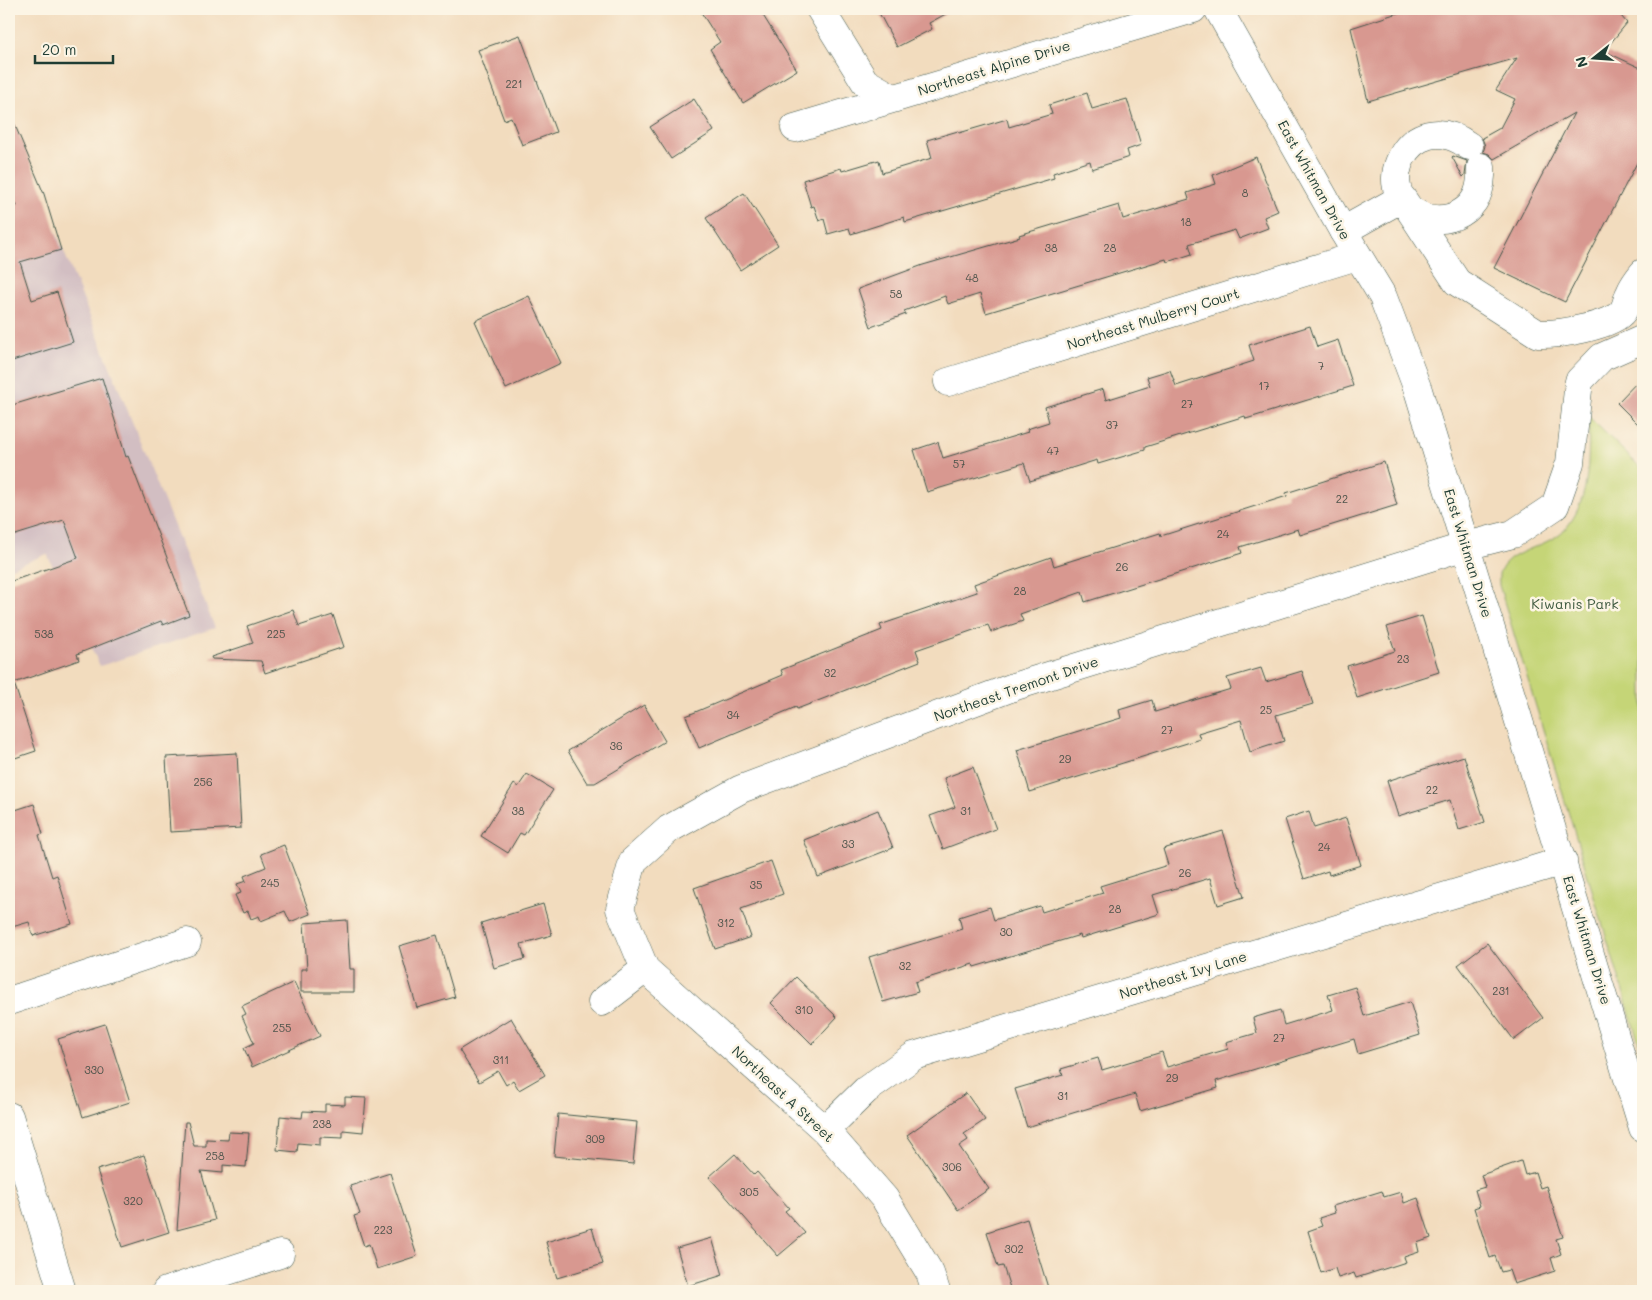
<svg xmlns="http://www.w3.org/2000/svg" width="1652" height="1300" viewBox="0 0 1652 1300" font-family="Mali,sans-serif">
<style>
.industrial{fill:#d2bec2}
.green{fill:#c5d577;stroke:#728956}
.building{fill:#d89890}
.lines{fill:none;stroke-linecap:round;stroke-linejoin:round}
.minor-casing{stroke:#3f5549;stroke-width:29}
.major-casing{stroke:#3f5549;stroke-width:29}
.minor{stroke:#fff;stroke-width:28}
.major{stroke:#fff;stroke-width:28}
.labels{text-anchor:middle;stroke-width:5;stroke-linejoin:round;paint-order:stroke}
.number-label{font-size:11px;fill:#4d544b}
.street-label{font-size:14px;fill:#1f3d34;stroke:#fcf5e5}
.park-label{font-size:14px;fill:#405b41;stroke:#fcf5e5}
</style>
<rect width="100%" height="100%" fill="#fcf5e5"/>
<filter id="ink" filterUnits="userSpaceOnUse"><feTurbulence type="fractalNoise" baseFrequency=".02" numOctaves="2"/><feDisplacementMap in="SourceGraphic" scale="10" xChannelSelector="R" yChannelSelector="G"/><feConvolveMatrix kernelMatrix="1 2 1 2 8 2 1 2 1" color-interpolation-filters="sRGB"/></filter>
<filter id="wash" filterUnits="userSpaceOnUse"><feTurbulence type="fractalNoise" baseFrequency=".0096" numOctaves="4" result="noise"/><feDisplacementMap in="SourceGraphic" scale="20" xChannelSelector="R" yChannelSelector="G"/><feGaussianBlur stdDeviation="1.12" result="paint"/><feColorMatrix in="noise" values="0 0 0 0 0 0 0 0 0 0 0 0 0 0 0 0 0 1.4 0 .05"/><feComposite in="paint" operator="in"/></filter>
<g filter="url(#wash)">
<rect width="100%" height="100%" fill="#f2dcbe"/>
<polygon class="industrial" points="9,115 215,628 100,666 47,554 9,569"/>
<path class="green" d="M1589,417L1643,470V1057L1499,585C1499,580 1498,574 1501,570C1511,549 1549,548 1567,527C1592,496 1588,454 1589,417Z"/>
<g id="blocks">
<g class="building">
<polygon points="699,9 759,9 797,70 743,103 710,49 720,42"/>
<polygon points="877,9 955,9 929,23 932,29 897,47"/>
<polygon points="1410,9 1615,9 1627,23 1604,51 1643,69 1643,151 1565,302 1494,268 1574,113 1494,159 1489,154 1483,152 1485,146 1482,138 1500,128 1515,99 1496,90 1517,58 1368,101 1351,28"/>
<polygon points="520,35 556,132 522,145 511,117 504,120 478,50"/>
<polygon points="1087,93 1092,109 1127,99 1141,145 1127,150 1129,157 1092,169 1090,161 1053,173 1054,178 905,222 904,217 851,234 849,228 828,234 824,219 819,221 814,206 811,207 803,180 841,168 842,171 879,160 882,173 932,158 927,140 958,131 959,133 1007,119 1009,127 1052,114 1049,105"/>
<polygon points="694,99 714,131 671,159 650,127"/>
<polygon points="9,111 44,194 61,250 20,262 32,300 57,292 73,342 9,362 9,209 17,206 9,187"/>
<polygon points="1453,156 1467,161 1465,175 1463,177 1452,157"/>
<polygon points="1256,157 1278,211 1264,217 1268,228 1239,239 1235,230 1189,244 1192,254 1167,262 1166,259 986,313 980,294 948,304 945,296 904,311 906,314 871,327 858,289 923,265 1020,237 1019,235 1119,205 1123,219 1189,199 1187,193 1216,184 1213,175"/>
<polygon points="744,193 778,245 740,270 706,218"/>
<polygon points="529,296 561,363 506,389 475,321"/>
<polygon points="1310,326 1317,347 1338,340 1353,386 1246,419 1245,416 1145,447 1145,450 1098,464 1097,460 1030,481 1024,463 927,492 914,450 938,442 943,458 1028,432 1027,429 1049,422 1045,407 1103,389 1106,400 1150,386 1147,377 1170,370 1176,386 1254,361 1249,345"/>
<polygon points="1643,376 1643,429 1617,403"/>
<polygon points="102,378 126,457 128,456 189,615 163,625 161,621 77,654 79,660 14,683 36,751 9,760 9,582 78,558 64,520 9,537 9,406"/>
<polygon points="1384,462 1397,505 1300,535 1298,529 1240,547 1242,553 1085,602 1082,592 1020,614 1023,621 991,632 988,625 916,650 920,661 797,709 796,707 699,748 686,716 783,675 781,670 882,630 880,625 977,592 974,584 1051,557 1054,566 1160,533 1161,536 1287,496 1286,493"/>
<polygon points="293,610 299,626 333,615 344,647 265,673 261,661 212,659 211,657 253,643 247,626"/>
<polygon points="1422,616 1439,672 1357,698 1347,666 1395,651 1387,627"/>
<polygon points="1261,668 1266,682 1302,671 1313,704 1276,715 1284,741 1250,752 1241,720 1198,733 1200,739 1030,792 1017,750 1121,718 1119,710 1152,700 1155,712 1231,689 1227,678"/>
<polygon points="644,705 665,741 595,783 587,783 568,751"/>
<polygon points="237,753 241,828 170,832 166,757"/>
<polygon points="1464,756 1485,822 1459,830 1450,800 1398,816 1387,781"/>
<polygon points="973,767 996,829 943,849 930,816 955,807 944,778"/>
<polygon points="527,774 553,790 524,835 520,833 508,853 481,836 514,784 518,787"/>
<polygon points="34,804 43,834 39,835 52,877 57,875 72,924 33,936 29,922 12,927 9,915 9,812"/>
<polygon points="878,810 893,848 818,877 804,840"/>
<polygon points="1309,811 1314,828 1346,818 1361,865 1329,875 1328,871 1304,879 1285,819"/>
<polygon points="1223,831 1244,897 1218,905 1210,878 1153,895 1159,914 1081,938 1080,935 974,967 973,964 915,982 918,992 883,1002 869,957 962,929 959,917 990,907 994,920 1040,906 1042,912 1103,893 1100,886 1168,865 1163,849"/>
<polygon points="284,845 310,914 290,922 285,911 261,921 259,916 251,919 248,911 243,913 235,895 241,893 237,884 246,881 244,876 266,867 261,854"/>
<polygon points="771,861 783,894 741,909 751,937 715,949 694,888"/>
<polygon points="543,904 552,935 521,944 525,959 494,968 481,923"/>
<polygon points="347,920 350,969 354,969 354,992 301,992 301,969 307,969 304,923"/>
<polygon points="437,935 455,997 417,1008 399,946"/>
<polygon points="1487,943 1543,1018 1514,1040 1458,965"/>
<polygon points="796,977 837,1017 812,1044 771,1003"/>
<polygon points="294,982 320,1036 252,1067 244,1048 254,1043 242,1016 246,1014 242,1006"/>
<polygon points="1355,987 1364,1016 1410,1002 1420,1035 1358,1054 1354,1039 1216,1081 1218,1088 1140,1111 1135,1094 1027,1127 1015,1089 1063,1075 1061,1069 1098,1058 1102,1070 1162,1052 1167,1067 1228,1049 1226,1042 1257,1033 1253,1018 1280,1010 1284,1025 1333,1010 1328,995"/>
<polygon points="511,1018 545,1075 519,1090 513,1080 506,1085 498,1071 479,1082 459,1050"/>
<polygon points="105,1024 130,1102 83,1117 58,1039"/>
<polygon points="966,1093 985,1120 964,1134 968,1140 959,1146 989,1189 958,1210 907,1135"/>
<polygon points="345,1097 366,1098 363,1132 343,1130 343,1138 320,1137 320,1145 298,1143 297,1152 277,1150 280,1116 302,1118 303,1111 325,1112 325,1104 345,1105"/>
<polygon points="558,1114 637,1122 633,1164 554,1156"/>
<polygon points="185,1122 188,1122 194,1146 206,1146 206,1139 228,1140 229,1132 249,1133 246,1167 223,1165 223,1173 201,1171 215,1220 177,1230"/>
<polygon points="735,1154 754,1175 757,1172 789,1208 785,1211 805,1233 778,1256 709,1177"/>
<polygon points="144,1155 169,1232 122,1247 97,1170"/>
<polygon points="1521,1161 1525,1175 1535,1172 1540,1188 1546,1186 1563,1237 1556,1239 1561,1254 1551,1258 1555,1271 1514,1284 1509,1270 1501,1272 1495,1256 1490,1258 1474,1208 1480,1206 1475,1190 1485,1187 1481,1175"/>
<polygon points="390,1173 417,1256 377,1269 369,1244 364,1246 354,1216 360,1214 350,1186"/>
<polygon points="1382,1191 1384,1197 1401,1192 1404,1203 1418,1198 1431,1238 1417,1243 1419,1252 1404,1257 1406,1262 1356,1278 1354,1273 1338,1278 1335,1268 1321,1273 1308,1231 1322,1226 1319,1218 1335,1213 1333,1206"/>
<polygon points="1027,1219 1049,1291 1011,1291 1003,1266 998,1267 987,1232"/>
<polygon points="592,1228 603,1264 557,1278 546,1242"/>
<polygon points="712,1238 723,1275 688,1286 677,1248"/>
</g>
</g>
</g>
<g filter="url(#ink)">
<use href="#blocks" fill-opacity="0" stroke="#3f5549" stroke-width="1"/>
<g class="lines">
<defs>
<g id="minor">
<polyline points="820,9 865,82 893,98"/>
<polyline points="795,128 1193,9"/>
<path d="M1469,146C1409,101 1365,196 1424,217C1437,221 1449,220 1461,213C1478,203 1482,186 1481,167"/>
<path d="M1343,231L1402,198L1457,282L1538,334C1557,335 1613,326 1623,311C1627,305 1627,298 1630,293C1633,286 1638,279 1643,273"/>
<polyline points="948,382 1357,256"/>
<polyline points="9,1001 187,942"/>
<polyline points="602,1002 645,969"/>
<polyline points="9,1116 62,1291"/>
<polyline points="825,1130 866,1090 914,1056 1563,861"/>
<polyline points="166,1291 280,1254"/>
<polyline points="936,1291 930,1273 885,1199 825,1130 645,969 620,909 633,861 669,829 741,789 1016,686 1466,546 1513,534 1555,506 1570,463 1579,381 1602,357 1643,339"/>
</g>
<polyline id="major" points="1218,9 1343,231 1383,297 1418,390 1643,1128"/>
</defs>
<use href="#minor" class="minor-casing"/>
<use href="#major" class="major-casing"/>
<use href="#minor" class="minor"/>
<use href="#major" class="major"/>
</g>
</g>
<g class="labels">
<g class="number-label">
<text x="514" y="88">221</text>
<text x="1245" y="197">8</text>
<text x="1186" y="226">18</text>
<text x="1051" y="252">38</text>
<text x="1110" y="252">28</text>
<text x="972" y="282">48</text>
<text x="896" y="298">58</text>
<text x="1321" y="370">7</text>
<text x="1264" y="390">17</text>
<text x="1187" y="408">27</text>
<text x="1112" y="429">37</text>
<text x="1053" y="455">47</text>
<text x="959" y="468">57</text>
<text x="1342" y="503">22</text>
<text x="1223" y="538">24</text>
<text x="1122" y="571">26</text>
<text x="1020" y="595">28</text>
<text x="44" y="638">538</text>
<text x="276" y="638">225</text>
<text x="1403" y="663">23</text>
<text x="830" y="677">32</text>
<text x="1266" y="714">25</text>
<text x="733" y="719">34</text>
<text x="1167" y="734">27</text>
<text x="616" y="750">36</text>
<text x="1065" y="763">29</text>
<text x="203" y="786">256</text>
<text x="1432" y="794">22</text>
<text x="518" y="815">38</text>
<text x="966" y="815">31</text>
<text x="848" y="848">33</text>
<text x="1324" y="851">24</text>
<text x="1185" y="877">26</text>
<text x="270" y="887">245</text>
<text x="756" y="889">35</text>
<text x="1115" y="913">28</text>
<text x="726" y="927">312</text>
<text x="1006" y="936">30</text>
<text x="905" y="970">32</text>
<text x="1501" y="995">231</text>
<text x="804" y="1014">310</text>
<text x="282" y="1032">255</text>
<text x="1279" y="1042">27</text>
<text x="501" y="1064">311</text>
<text x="94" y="1074">330</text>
<text x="1172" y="1082">29</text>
<text x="1063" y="1100">31</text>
<text x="322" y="1128">238</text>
<text x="595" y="1143">309</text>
<text x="215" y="1160">258</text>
<text x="952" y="1171">306</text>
<text x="749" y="1196">305</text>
<text x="133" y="1205">320</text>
<text x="383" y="1234">223</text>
<text x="1014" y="1253">302</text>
</g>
<g class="street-label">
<text transform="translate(994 68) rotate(-17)" y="5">Northeast Alpine Drive</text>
<text transform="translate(1314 180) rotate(61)" y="5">East Whitman Drive</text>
<text transform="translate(1153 319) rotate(-17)" y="5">Northeast Mulberry Court</text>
<text transform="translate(1468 553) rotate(73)" y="5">East Whitman Drive</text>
<text transform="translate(1016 689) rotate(-19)" y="5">Northeast Tremont Drive</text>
<text transform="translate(1587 940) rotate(73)" y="5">East Whitman Drive</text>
<text transform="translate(1183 975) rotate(-17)" y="5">Northeast Ivy Lane</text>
<text transform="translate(783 1094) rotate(43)" y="5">Northeast A Street</text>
</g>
<g class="park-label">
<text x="1575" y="609">Kiwanis Park</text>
</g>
</g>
<rect width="1652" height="1300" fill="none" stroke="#fcf5e5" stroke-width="30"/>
<g transform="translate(1594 58) rotate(253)" stroke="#fcf5e5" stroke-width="4" paint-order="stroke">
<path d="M0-4L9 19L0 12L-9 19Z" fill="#1f3d34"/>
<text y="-8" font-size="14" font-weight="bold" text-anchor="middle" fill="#1f3d34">N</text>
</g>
<path d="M35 55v8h78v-8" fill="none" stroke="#1f3d34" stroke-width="2.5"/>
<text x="42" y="55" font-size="15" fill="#1f3d34" stroke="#fcf5e5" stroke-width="4" paint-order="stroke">20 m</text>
</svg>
